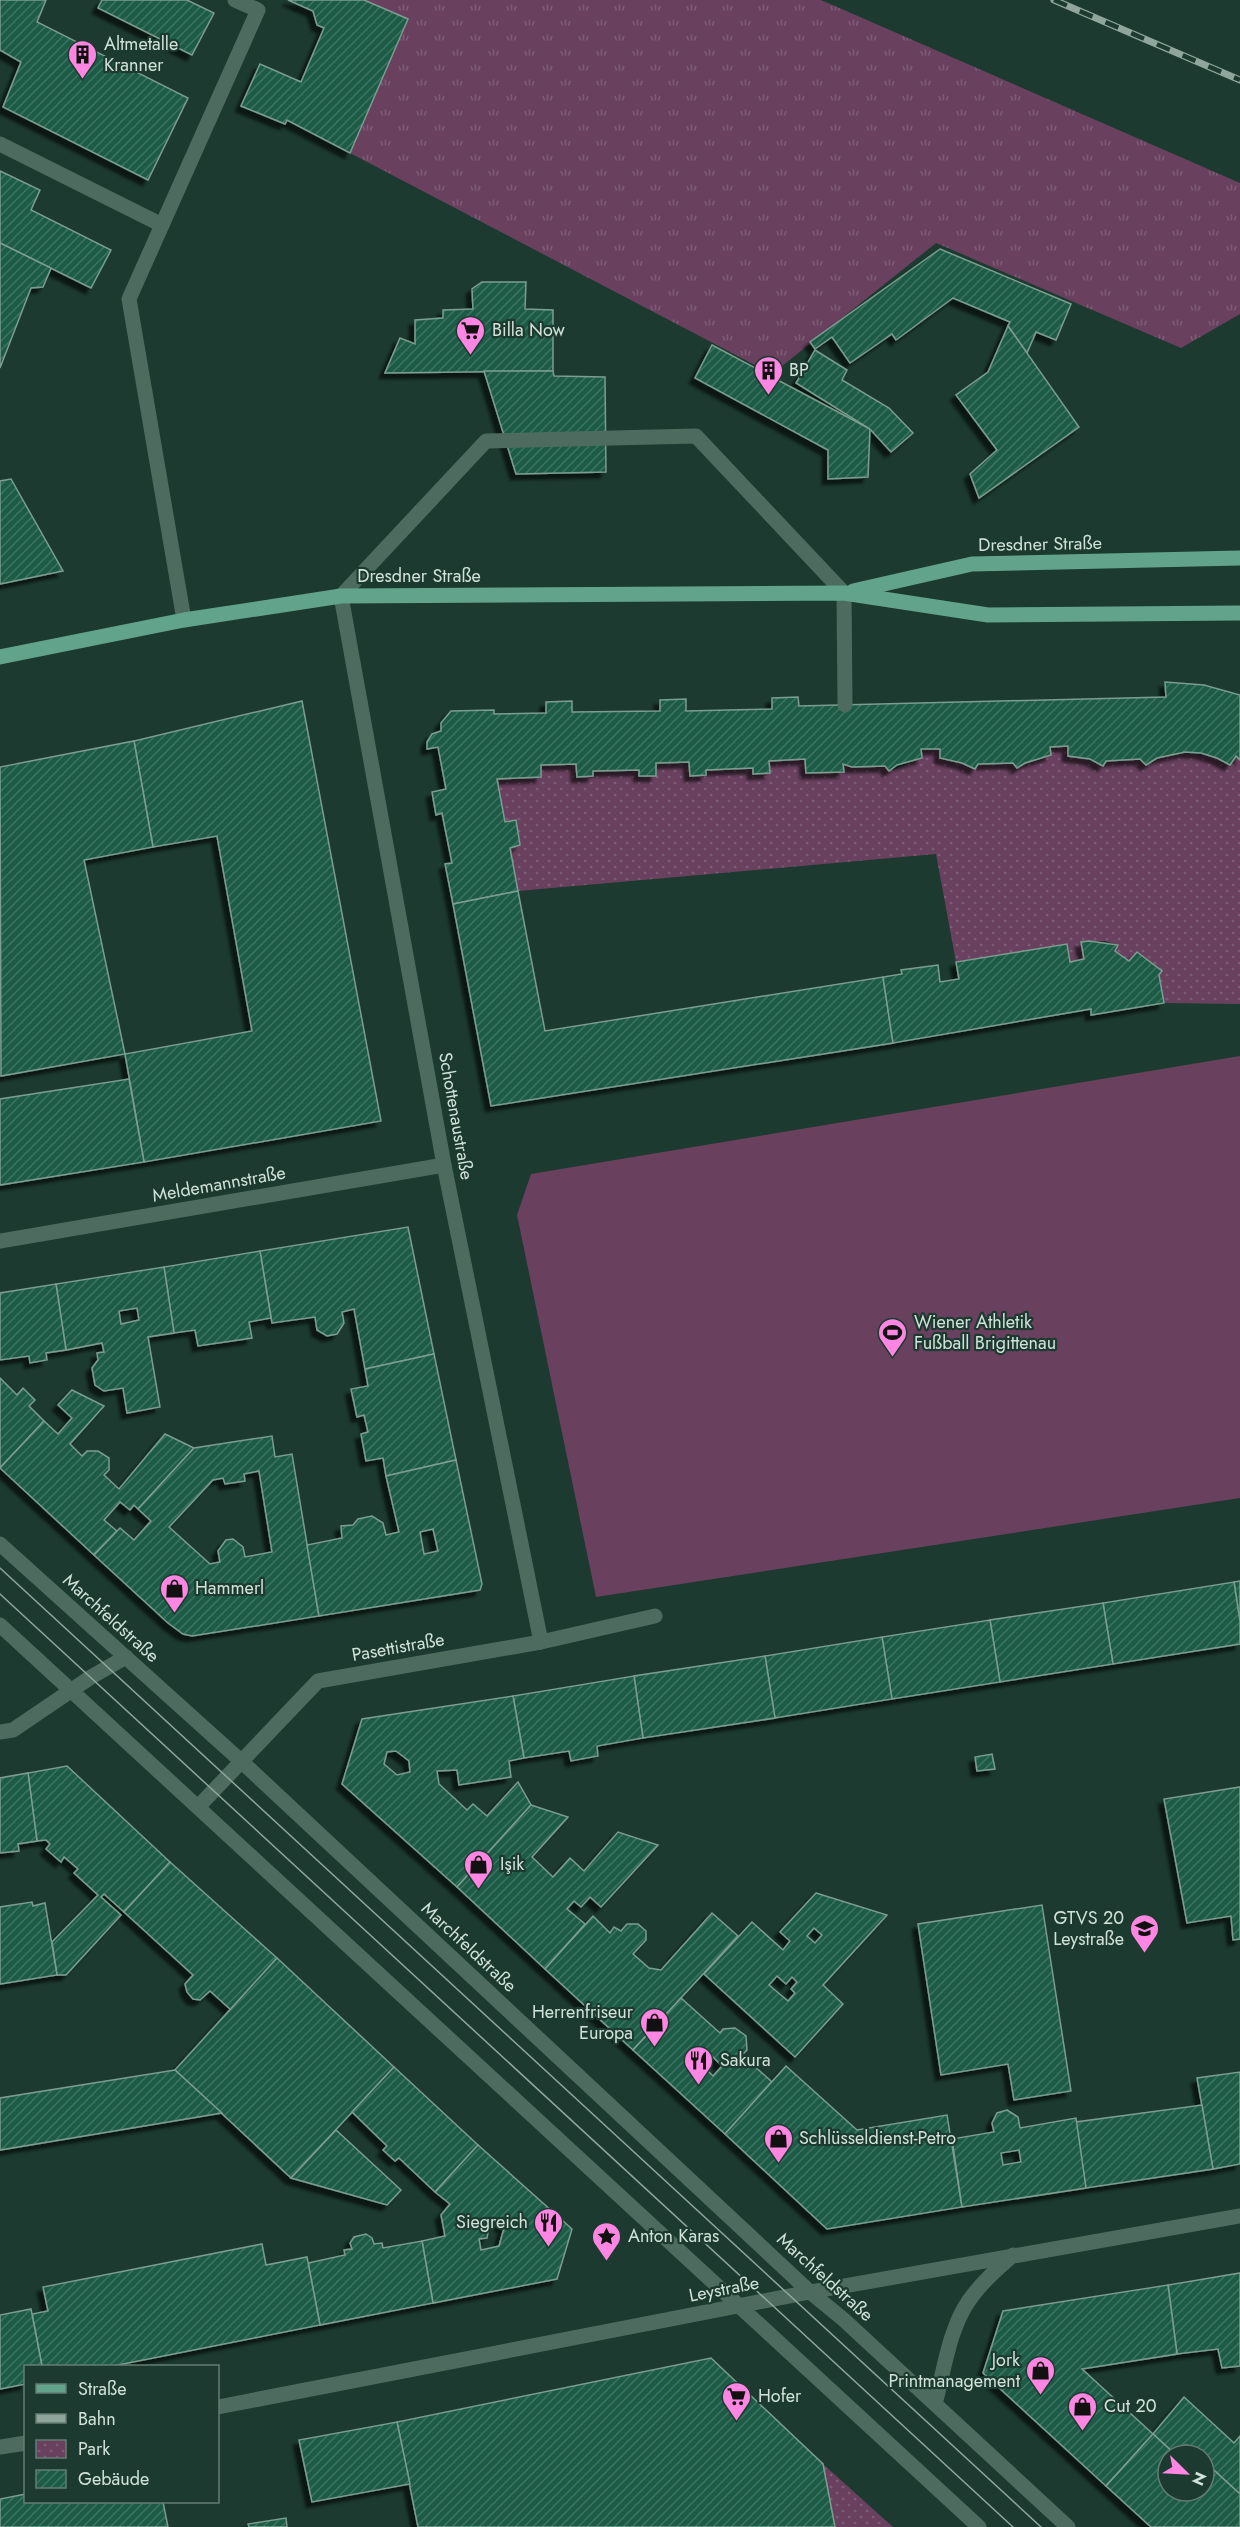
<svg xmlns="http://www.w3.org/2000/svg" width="1240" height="2527" viewBox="0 0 1240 2527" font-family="Jost,sans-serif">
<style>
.grass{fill:url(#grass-tufts)}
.park{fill:url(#park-dots)}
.garden{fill:#69415f}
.building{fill:url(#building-hatch);stroke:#7c9d8f;stroke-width:1.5;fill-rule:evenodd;filter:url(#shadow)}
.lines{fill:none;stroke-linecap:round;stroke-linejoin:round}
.minor{stroke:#4d6c5f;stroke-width:15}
.major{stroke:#62a48b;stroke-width:15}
.tram{stroke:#90a69d;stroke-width:1.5}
.rail-casing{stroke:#90a69d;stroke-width:7}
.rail{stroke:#1c3a2f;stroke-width:4.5;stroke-dasharray:14;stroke-linecap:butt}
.labels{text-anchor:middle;stroke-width:4.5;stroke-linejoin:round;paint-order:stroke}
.poi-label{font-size:18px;fill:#d1e2da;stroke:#1c3a2f;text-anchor:start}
.street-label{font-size:18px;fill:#d1e2da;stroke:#1c3a2f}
</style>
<defs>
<pattern id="grass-tufts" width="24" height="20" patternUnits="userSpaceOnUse" patternTransform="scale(1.5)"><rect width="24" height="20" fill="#69415f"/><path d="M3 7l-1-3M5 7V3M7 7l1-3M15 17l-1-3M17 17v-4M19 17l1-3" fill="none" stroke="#7d5c75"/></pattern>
<pattern id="park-dots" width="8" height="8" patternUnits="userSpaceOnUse" patternTransform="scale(1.5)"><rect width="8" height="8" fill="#69415f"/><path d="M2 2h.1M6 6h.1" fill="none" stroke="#7d5c75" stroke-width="1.8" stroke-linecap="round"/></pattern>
<pattern id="building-hatch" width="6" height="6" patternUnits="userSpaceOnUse" patternTransform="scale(1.5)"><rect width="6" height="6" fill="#1c5c47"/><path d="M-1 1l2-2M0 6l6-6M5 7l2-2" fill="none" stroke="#3c7361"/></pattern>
<filter id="shadow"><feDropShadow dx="-5.5" dy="5.5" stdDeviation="1.5" flood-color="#0009"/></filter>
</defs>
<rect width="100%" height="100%" fill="#1c3a2f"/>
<polygon class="grass" points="364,0 821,0 1240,183 1240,314 1181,348 936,243 772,374 350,153 408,19"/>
<g class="park">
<path d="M1068,746L1078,756L1103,766L1106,761L1140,759L1146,765C1179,744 1202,759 1236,756L1240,760V1004L1164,1003L1159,975L1162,971L1137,952L1129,961L1115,951L1118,945L1105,941L1081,942L1084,959L1070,962L1067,944L956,962L936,854L518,891L510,848L520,845L516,820L505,822L497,779L541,777V765L576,764L577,777L593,776V771L639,770L656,776V763L689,762L690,776L706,775V770L753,768V773L769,761L805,759L806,773L844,772L843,764L885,766L889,771L922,758L921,749H940V758L978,764L1013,763L1050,747Z"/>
<polygon points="823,2464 893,2527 835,2527"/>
</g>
<polygon class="garden" points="1240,1056 1240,1498 596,1597 517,1215 531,1174"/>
<g class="building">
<polygon points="0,0 46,0 37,22 188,98 148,180 3,107 21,62 0,50"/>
<polygon points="102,0 187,0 214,13 192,55 98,8"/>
<polygon points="288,0 364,0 408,19 350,153 287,120 285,124 241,106 260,64 301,82 324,28 317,25 313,11"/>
<polygon points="0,171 40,190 31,210 111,250 91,288 0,243"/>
<polygon points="0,243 51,268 43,287 31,288 0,368"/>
<polygon points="940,249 1071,304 1056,340 1036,332 1027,353 1008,326 1010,322 953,298 896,340 892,334 850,363 832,337 815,349 810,342"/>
<polygon points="482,282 526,282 525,309 553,310 553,371 385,373 400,338 415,344 415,320 443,318 443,310 473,309 472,289"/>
<polygon points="1008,326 1079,427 979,498 970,474 997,450 956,395 988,372"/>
<polygon points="712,345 870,429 868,477 828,479 828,450 695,378"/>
<polygon points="815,350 847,370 842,380 889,408 913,433 891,452 870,429 796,383"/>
<polygon points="484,371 553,371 554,376 605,377 606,472 516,474"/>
<polygon points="11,479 63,571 0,584 0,481"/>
<polygon points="1165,682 1204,685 1240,695 1240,760 1236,756 1230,765 1217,758 1201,753 1185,752 1157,758 1146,765 1140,759 1106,761 1103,766 1090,759 1068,756 1068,746 1050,747 1051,755 1025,763 1017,768 1013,763 978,764 975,769 962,763 940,758 940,749 921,749 922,758 897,765 889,771 885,766 852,767 843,764 844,772 806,773 805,759 769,761 770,773 753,774 753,768 706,770 706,775 690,776 689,762 656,763 656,776 639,776 639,770 593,771 593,776 577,777 576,764 541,765 541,777 497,779 505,822 516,820 520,845 510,848 518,891 453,904 445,864 452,863 442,813 436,815 432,792 446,789 438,747 427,749 427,742 432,734 441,731 441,723 451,711 494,710 494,714 546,713 546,702 572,701 572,712 660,711 660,700 686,699 686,711 772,709 772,698 798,697 799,706 1166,697"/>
<polygon points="302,701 381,1121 144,1162 125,1054 252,1031 217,836 153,847 134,741"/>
<polygon points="134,741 153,847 84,860 125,1054 1,1076 0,767"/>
<polygon points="518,891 545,1031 883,977 893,1043 491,1106 453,904"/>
<polygon points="1089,941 1118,945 1115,951 1129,961 1137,952 1162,971 1159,975 1164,1003 1091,1015 1091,1009 893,1043 883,977 902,974 901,970 938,965 940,982 959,979 956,962 1067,944 1070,962 1084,959 1081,942"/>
<polygon points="129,1079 144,1162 0,1185 0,1099"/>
<polygon points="408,1227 434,1354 365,1369 354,1309 342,1312 344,1323 337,1334 327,1336 317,1330 315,1317 272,1323 260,1251"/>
<polygon points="260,1251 271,1318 249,1322 252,1338 198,1346 195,1330 174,1333 164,1267"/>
<path d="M164,1267L174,1333L148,1337L160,1407L127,1413L123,1388L104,1391L95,1385L92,1368L98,1360L97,1353L104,1352L102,1343L66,1350L56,1284ZM137,1308L139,1320L121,1324L119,1311Z"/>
<polygon points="56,1284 66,1350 46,1353 47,1360 30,1363 29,1356 0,1360 0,1293"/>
<polygon points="434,1354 456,1460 386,1476 383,1458 366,1461 361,1434 368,1432 364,1415 357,1417 351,1389 368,1386 365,1369"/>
<polygon points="0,1378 17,1395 23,1388 35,1400 29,1406 44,1421 0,1468"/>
<polygon points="72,1390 104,1406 70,1444 82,1456 87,1451 98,1451 109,1458 109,1470 104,1475 119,1489 165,1434 194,1448 138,1509 134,1505 130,1510 120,1502 104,1520 117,1531 94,1555 0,1468 44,1421 58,1434 72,1418 58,1405"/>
<path d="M272,1436L275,1457L292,1454L319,1616L192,1636L183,1634L168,1623L94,1555L120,1528L134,1540L151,1521L138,1509L194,1448ZM259,1471L272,1552L245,1557L243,1547L233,1539L226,1540L218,1551L220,1562L210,1564L169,1527L213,1480L223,1478L225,1484L245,1481L244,1474Z"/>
<path d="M456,1460L482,1584L480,1590L319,1616L307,1545L342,1538L341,1526L353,1525L358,1519L372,1516L383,1523L386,1535L399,1532L386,1476ZM433,1529L438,1551L424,1554L420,1532Z"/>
<polygon points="1240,1581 1240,1622 1234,1582"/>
<polygon points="1234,1582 1240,1622 1240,1644 1113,1664 1103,1603"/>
<polygon points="1103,1603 1113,1664 1000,1682 990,1620"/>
<polygon points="990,1620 1000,1682 892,1699 882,1637"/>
<polygon points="882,1637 892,1699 775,1718 765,1656"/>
<polygon points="765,1656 775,1718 643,1738 634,1676"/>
<polygon points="634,1676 643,1738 597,1746 598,1756 571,1761 569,1751 524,1758 513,1696"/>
<path d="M513,1696L524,1758L509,1761L511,1777L459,1785L457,1770L437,1771L439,1784L467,1810L473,1804L487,1816L518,1782L531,1805L457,1887L342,1784L362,1719ZM396,1751L409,1761L410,1772L397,1775L384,1764L387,1752Z"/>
<polygon points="992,1754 995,1769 977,1771 975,1757"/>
<polygon points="67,1766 170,1862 124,1912 104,1894 101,1897 121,1915 66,1975 57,1975 52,1942 98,1895 74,1873 78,1869 64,1857 61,1862 46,1849 50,1844 46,1840 37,1841 28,1773"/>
<polygon points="28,1773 37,1841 18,1844 19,1851 0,1853 0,1778"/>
<polygon points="1240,1787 1240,1939 1233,1940 1231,1916 1187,1923 1164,1799"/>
<polygon points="531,1805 568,1817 532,1857 553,1877 570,1858 584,1871 618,1832 658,1845 601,1907 590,1897 581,1907 574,1901 567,1909 585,1924 545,1969 457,1887"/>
<polygon points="170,1862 277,1958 231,2010 210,1991 200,2000 193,1999 187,1992 185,1984 193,1975 124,1912"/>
<path d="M816,1893L887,1915L823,1985L843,2004L795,2057L704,1974L752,1922L783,1950L790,1941L780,1932ZM814,1928L822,1935L815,1943L807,1936ZM777,1976L786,1984L792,1977L797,1982L791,1989L795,1993L788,2001L769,1985Z"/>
<polygon points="32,1902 33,1906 45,1903 57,1975 0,1984 0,1907"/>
<polygon points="1042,1905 1071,2091 1014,2100 1008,2064 941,2075 918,1924"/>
<polygon points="712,1913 738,1936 633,2050 545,1969 593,1916 610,1933 614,1927 621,1931 627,1924 638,1924 646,1931 646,1940 633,1954 649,1968 661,1970"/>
<polygon points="277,1958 394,2067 291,2178 175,2070"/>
<path d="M681,1998L720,2033L723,2029L735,2028L746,2036L747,2050L742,2055L772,2082L725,2134L633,2050ZM710,2054L722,2066L713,2076L701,2064Z"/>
<polygon points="786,2066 857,2130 947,2115 962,2207 827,2229 725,2134"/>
<polygon points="394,2067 478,2145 435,2192 399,2158 395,2161 383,2150 387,2146 352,2112"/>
<polygon points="175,2070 222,2113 0,2150 0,2098"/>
<polygon points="1240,2072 1240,2164 1213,2169 1197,2078"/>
<polygon points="1202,2105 1213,2169 1086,2188 1076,2122"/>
<path d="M1007,2110L1018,2117L1020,2128L1076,2118L1086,2188L962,2207L952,2139L994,2132L992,2123L997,2113ZM1019,2150L1021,2162L1003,2165L1001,2153Z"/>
<polygon points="336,2130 401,2190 387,2205 291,2178"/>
<path d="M478,2145L572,2229L557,2279L433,2303L422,2241L445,2236L441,2215L450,2204L435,2192ZM492,2218L504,2228L499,2246L481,2250L479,2239L487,2238L489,2227L486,2225Z"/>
<polygon points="366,2234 372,2238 374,2244 382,2243 383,2248 422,2241 433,2303 320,2325 308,2263 345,2255 344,2250 352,2249 350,2243 354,2237"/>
<polygon points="262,2244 266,2265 307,2257 320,2325 113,2366 42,2366 32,2314 48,2311 43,2287"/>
<polygon points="1240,2273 1240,2366 1222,2368 1218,2349 1177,2354 1168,2285"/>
<polygon points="1168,2285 1177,2354 1082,2369 1153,2434 1106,2486 983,2373 1003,2311"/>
<polygon points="31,2309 42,2366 26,2366 26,2384 0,2389 0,2315"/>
<polygon points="711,2358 823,2464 835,2527 418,2527 397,2422"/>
<polygon points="1184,2397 1234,2443 1240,2436 1240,2494 1204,2461 1204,2455 1197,2455 1186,2445 1176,2455 1153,2434"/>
<polygon points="397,2422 410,2484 312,2502 299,2440"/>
<polygon points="1153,2434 1176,2455 1168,2455 1168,2491 1204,2491 1204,2461 1240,2494 1240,2527 1151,2527 1106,2486"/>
<polygon points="1186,2445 1197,2455 1177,2455"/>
<polygon points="26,2494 26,2502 163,2502 168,2527 0,2527 0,2499"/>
<polygon points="286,2518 287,2527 249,2527 248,2524"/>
</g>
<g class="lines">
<g class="minor">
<polyline points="0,144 162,225"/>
<polyline points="184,620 129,299 258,10 235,0"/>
<polyline points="0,1241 444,1165"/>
<polyline points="0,1544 241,1761 810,2292 843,2319 1068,2527"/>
<polyline points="0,1625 979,2527"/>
<polyline points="541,1642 444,1165 341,596 486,441 696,436 844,593 845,705"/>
<polyline points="0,1732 13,1730 91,1677 126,1657"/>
<polyline points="198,1807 318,1681 541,1642 655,1616"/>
<path d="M935,2404C944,2371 949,2330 968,2302C980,2284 997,2269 1013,2255"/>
<polyline points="218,2407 810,2292 1240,2216"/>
<polyline points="0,2447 26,2443"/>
</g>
<g class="major">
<polyline points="853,591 972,564 1240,558"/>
<polyline points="0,657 184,620 341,596 844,593 988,615 1240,613"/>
</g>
<g class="tram">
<polyline points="0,1568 1041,2527"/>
<polyline points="0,1594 1013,2527"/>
</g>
<defs>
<polyline id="rail" points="1054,0 1240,80"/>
</defs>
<use href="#rail" class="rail-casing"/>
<use href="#rail" class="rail"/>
</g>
<defs>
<symbol id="building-pin" viewBox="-11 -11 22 30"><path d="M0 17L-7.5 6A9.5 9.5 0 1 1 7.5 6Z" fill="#fd86e2" stroke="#1c3a2f"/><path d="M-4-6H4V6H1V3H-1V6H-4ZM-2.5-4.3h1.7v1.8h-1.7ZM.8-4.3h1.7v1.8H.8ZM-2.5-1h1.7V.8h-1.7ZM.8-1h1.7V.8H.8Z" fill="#111"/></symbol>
<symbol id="supermarket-pin" viewBox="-11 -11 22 30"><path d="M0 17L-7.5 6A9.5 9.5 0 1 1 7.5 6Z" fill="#fd86e2" stroke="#1c3a2f"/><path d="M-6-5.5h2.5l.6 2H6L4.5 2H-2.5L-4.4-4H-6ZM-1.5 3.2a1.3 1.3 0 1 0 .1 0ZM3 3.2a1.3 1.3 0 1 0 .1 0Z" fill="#111"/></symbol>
<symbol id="stadium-pin" viewBox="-11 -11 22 30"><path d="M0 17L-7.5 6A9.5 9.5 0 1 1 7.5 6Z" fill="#fd86e2" stroke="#1c3a2f"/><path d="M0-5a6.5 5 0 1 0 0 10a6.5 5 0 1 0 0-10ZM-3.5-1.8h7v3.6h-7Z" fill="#111"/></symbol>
<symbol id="shop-pin" viewBox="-11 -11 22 30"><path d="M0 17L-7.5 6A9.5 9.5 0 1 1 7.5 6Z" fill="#fd86e2" stroke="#1c3a2f"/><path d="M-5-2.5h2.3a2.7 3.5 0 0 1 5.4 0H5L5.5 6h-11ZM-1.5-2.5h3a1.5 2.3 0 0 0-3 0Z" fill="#111"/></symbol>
<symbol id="school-pin" viewBox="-11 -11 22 30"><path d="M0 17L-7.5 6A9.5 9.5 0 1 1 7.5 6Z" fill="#fd86e2" stroke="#1c3a2f"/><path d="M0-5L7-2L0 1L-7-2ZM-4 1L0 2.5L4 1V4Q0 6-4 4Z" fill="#111"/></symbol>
<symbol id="restaurant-pin" viewBox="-11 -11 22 30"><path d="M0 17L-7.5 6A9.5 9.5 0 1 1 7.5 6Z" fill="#fd86e2" stroke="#1c3a2f"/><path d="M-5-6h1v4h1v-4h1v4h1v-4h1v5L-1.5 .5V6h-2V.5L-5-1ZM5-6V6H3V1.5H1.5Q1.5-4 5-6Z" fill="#111"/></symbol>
<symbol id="sight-pin" viewBox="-11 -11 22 30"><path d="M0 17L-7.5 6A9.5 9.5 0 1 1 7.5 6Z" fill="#fd86e2" stroke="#1c3a2f"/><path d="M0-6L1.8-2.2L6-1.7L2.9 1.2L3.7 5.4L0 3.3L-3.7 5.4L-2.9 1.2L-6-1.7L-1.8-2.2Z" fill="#111"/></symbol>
</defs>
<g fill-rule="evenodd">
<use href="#building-pin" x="66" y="38" width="33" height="45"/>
<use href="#supermarket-pin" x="454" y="314" width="33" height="45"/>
<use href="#building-pin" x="752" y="354" width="33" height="45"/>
<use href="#stadium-pin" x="876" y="1316" width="33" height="45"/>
<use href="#shop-pin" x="158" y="1572" width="33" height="45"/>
<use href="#shop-pin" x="462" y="1848" width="33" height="45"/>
<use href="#school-pin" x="1128" y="1912" width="33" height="45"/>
<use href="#shop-pin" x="638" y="2006" width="33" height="45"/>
<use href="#restaurant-pin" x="682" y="2044" width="33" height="45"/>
<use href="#shop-pin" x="762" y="2122" width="33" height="45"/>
<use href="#restaurant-pin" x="532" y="2206" width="33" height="45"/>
<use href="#sight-pin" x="590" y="2220" width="33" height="45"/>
<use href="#shop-pin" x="1024" y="2354" width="33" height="45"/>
<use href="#supermarket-pin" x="720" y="2380" width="33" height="45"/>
<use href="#shop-pin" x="1066" y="2390" width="33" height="45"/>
</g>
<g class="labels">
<g class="poi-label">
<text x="104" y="50">Altmetalle<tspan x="104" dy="21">Kranner</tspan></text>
<text x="492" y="336">Billa Now</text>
<text x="789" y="376">BP</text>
<text x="914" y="1328">Wiener Athletik<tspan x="914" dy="21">Fußball Brigittenau</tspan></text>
<text x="195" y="1594">Hammerl</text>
<text x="500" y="1870">Işik</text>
<text x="1124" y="1924" text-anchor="end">GTVS 20<tspan x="1124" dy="21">Leystraße</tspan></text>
<text x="633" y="2018" text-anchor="end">Herrenfriseur<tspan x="633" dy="21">Europa</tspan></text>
<text x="720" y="2066">Sakura</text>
<text x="799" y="2144">Schlüsseldienst-Petro</text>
<text x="528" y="2228" text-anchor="end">Siegreich</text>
<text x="628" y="2242">Anton Karas</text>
<text x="1020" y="2366" text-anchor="end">Jork<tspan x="1020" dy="21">Printmanagement</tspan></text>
<text x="758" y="2402">Hofer</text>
<text x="1104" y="2412">Cut 20</text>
</g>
<g class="street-label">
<text transform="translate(1040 544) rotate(-1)" y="6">Dresdner Straße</text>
<text x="419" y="582">Dresdner Straße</text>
<text transform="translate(456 1116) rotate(80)" y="6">Schottenaustraße</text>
<text transform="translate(219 1184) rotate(-10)" y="6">Meldemannstraße</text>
<text transform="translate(111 1618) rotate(42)" y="6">Marchfeldstraße</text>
<text transform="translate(398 1647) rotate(-10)" y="6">Pasettistraße</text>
<text transform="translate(469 1947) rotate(43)" y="6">Marchfeldstraße</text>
<text transform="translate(825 2277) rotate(42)" y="6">Marchfeldstraße</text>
<text transform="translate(724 2289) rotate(-11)" y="6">Leystraße</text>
</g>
</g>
<rect x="24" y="2365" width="195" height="138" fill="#1c3a2f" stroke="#647d73" stroke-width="1.5"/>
<rect x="36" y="2384" width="30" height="9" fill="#62a48b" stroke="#647d73" stroke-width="1.5"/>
<text x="78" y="2395" font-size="18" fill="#d1e2da">Straße</text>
<rect x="36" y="2414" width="30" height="9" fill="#90a69d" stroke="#647d73" stroke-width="1.5"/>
<text x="78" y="2425" font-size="18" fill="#d1e2da">Bahn</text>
<rect x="36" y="2440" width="30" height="18" fill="url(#park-dots)" stroke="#647d73" stroke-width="1.5"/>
<text x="78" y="2455" font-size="18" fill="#d1e2da">Park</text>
<rect x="36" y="2470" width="30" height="18" fill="url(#building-hatch)" stroke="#647d73" stroke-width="1.5"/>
<text x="78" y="2485" font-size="18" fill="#d1e2da">Gebäude</text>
<g transform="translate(1186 2473) rotate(114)"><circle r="28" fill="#1c3a2f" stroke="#647d73" stroke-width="1.5"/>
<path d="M0-4.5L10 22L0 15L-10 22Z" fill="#fd86e2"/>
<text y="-9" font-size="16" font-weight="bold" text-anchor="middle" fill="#d1e2da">N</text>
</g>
</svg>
